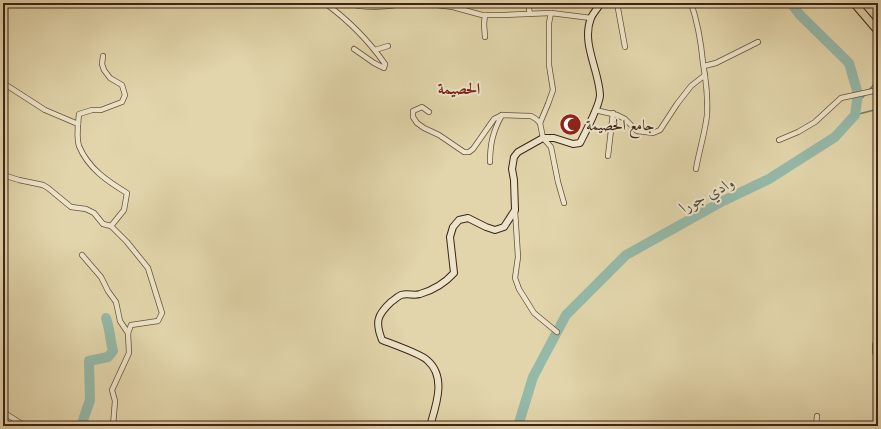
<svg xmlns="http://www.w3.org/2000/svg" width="881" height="429" viewBox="0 0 881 429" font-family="'Libre Bodoni',Amiri,serif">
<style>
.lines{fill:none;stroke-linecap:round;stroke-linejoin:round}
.stream{stroke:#737d6f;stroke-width:1.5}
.river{stroke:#95b9a9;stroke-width:10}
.street-casing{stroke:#68503c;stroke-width:6}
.secondary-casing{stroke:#402317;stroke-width:8}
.primary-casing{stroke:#402317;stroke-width:9}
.street{stroke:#ece4c8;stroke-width:4.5}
.secondary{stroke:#ece4c8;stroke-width:6}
.primary{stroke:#e2d5ab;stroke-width:7}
.labels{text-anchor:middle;stroke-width:4;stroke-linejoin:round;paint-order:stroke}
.poi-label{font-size:15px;fill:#402317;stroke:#ece4c8;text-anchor:start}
.neighbourhood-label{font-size:16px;font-weight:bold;fill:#7a1f14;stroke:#ece4c8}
.water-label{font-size:16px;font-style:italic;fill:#55483c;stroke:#ece4c8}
</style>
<rect width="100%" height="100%" fill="#e2d5ab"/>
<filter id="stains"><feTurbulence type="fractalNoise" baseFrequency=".005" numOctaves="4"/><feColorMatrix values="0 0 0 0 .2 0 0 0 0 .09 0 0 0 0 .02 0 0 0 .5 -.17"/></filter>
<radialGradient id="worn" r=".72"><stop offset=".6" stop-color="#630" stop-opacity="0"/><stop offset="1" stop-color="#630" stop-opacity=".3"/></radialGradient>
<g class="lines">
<g class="stream">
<polyline points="869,90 878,80"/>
<polyline points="857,103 865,95"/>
<polyline points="855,115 878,109"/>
</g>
<g class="river">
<path d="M81,426L90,400L89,361L108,357L113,351C110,340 110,329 106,318"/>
<polyline points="518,426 533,377 566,315 626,255 723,201 769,179 835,137 855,115 858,94 849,63 800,15 791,3"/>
</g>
<defs>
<g id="street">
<path d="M325,3C348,20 369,41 385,64L384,68L374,63L354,49"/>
<path d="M347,3C368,10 389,6 410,3"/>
<polyline points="421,3 453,7 482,15 505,15 551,13"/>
<polyline points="528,3 530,14"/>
<polyline points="617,3 625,47"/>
<path d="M691,3C698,23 701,42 703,63C706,80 708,98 707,115C705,133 699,151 696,169"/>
<polyline points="485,37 484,24 485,15"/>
<polyline points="375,50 388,46"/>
<path d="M103,56L102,64L104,70L110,78L122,85L125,95L122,102L101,110H92L79,114C78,124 76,137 79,146C88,168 107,181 127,193L124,210L111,226"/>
<polyline points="704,66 716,63 758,42"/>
<polyline points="3,83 45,110 78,124"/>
<polyline points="595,110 617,115 625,119 637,131 653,133 660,130 677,104 691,86 705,75"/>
<polyline points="429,112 422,107 413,111 413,117 417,123 424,128 439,135 464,152 469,152 473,149 494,119 502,115 531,116 536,119 540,123"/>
<polyline points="779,140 798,132 815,122 841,98 878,90"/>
<polyline points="608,156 613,113"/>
<path d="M490,162C490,144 493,131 502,115"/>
<polyline points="3,175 19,180 43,185 48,188 71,207 86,209 94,213 103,224 111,226 127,242 148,268 162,313 158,321 131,325 128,333 129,353 112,390 115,401 113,426"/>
<polyline points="564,203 558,182 551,147 543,138 540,123 548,104 553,90 549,65 549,23 551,13 591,18"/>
<polyline points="515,210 518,257 515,278 519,289 534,313 557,332"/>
<polyline points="82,255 101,277 108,291 116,302 120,321 128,333"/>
<path d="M878,337C873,345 875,354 878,363"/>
<polyline points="3,412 25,426"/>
<polyline points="816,426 817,416"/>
</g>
<path id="secondary" d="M430,426C436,405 447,377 427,360C421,354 392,344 382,340C375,322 377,315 391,302C395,299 397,297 401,295C408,293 414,296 420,294C434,290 444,284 454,273L450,237L453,227L459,220L468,218L486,227L495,230L504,227L515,210L514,180L512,169L514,157L518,152L543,138H554L573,144L580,143C585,133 600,105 600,95C599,70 581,43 591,18C593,13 598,8 601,3"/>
<polyline id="primary" points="854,3 878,31"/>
</defs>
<use href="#street" class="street-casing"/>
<use href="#secondary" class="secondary-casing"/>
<use href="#primary" class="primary-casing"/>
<use href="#street" class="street"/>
<use href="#secondary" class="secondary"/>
<use href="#primary" class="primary"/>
</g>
<defs>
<symbol id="mosque-disc" viewBox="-11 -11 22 22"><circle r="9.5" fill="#8f2418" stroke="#ece4c8"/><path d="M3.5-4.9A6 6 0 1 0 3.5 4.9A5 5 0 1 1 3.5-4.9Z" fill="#fff"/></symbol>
</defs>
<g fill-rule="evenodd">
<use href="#mosque-disc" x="558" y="112" width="25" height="25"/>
</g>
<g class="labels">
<g class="poi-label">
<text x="586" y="130">جامع الحصيمة</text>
</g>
<g class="neighbourhood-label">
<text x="459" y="94">الحصيمة</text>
</g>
<g class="water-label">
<text transform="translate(707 194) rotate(-28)" y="6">وادي جورا</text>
</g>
</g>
<rect width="881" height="429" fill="none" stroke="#e2d5ab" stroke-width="16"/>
<rect x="4" y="4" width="873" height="421" fill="none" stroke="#402317" stroke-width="2"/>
<rect x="8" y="8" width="865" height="413" fill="none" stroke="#402317"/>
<rect width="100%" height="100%" filter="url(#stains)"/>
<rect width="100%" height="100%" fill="url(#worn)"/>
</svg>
